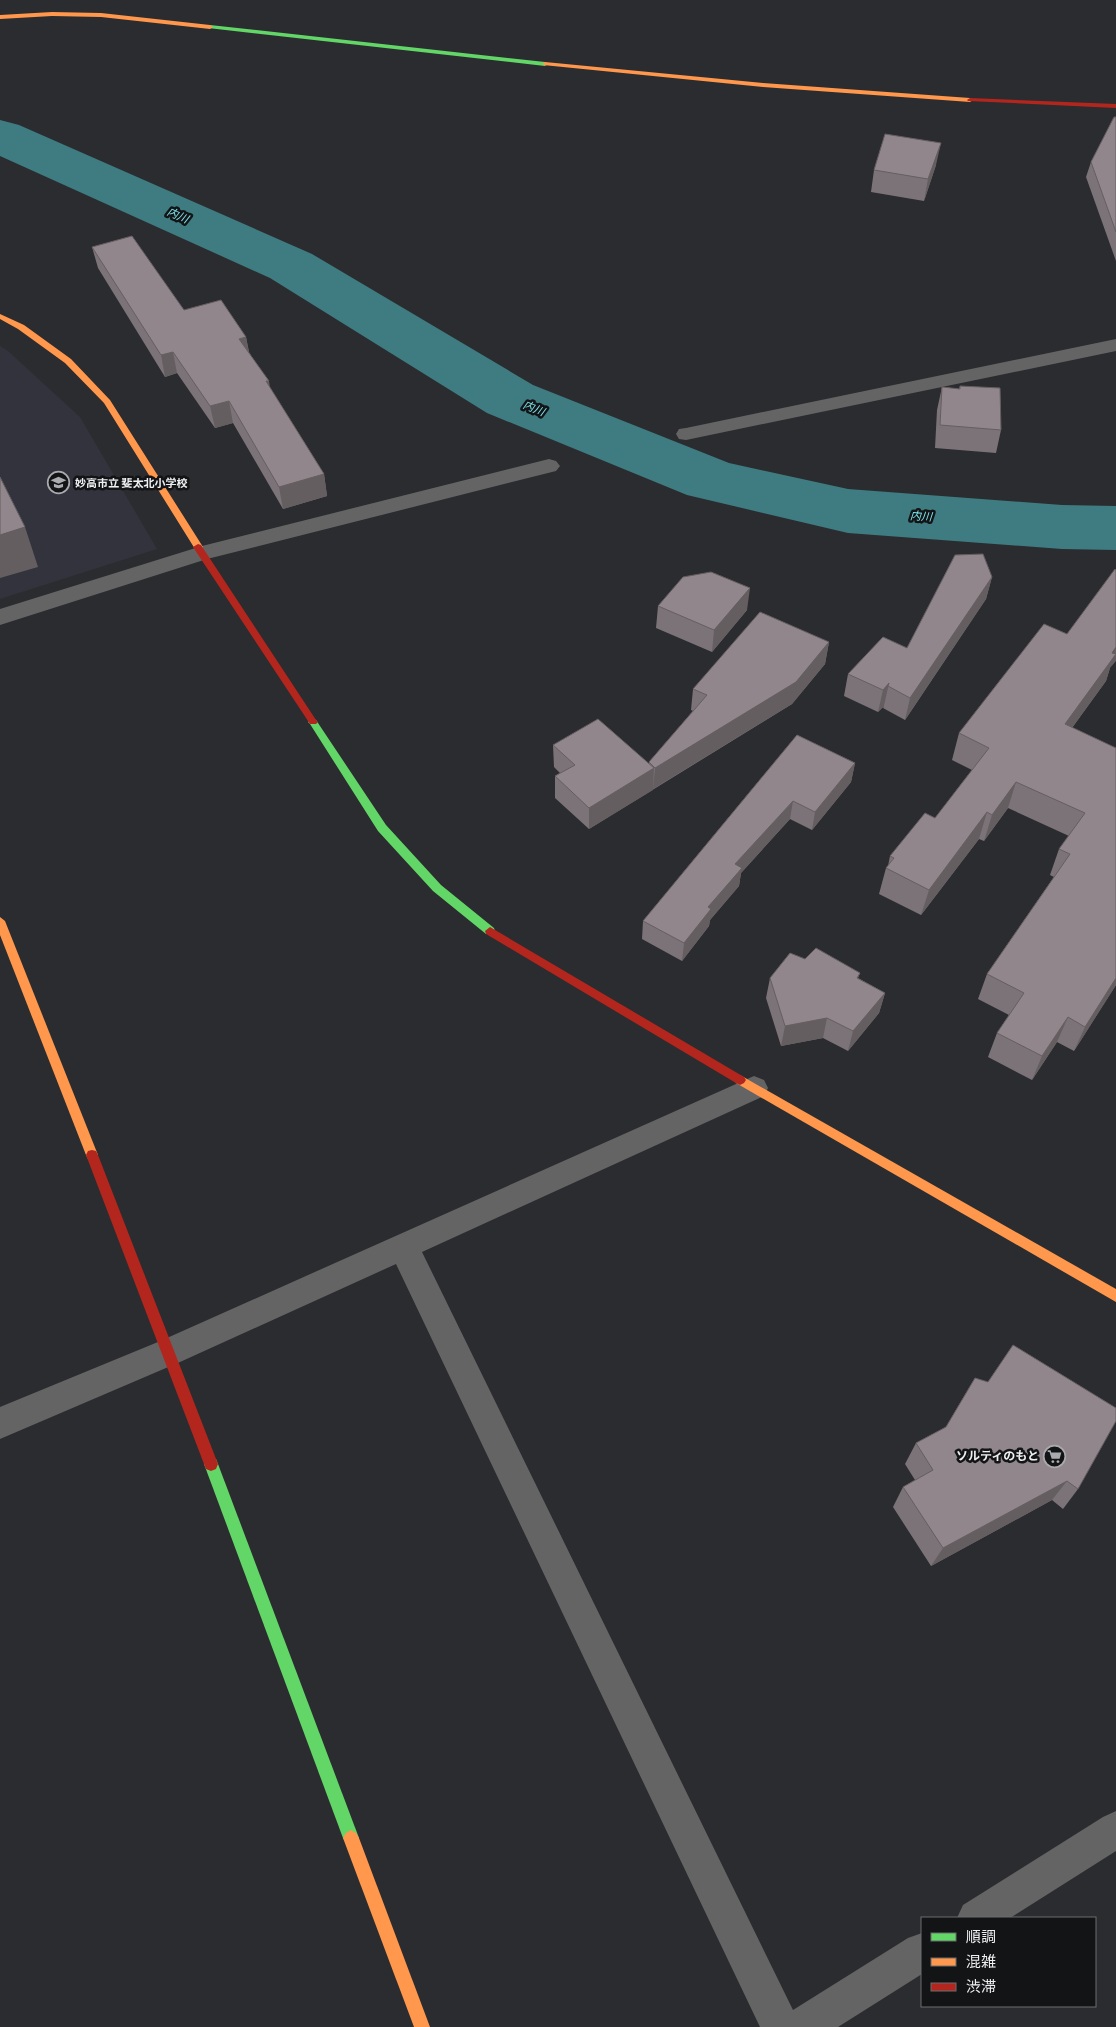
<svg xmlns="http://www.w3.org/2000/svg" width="1116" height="2027" viewBox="0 0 1116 2027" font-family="'Roboto Condensed','Noto Sans JP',sans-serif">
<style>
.built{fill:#32333d}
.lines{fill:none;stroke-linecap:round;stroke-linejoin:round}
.river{fill:#3e7c82;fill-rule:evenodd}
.street{fill:#656465;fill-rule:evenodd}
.fast{fill:#63d668;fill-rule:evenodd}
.slow{fill:#ff974d;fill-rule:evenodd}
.jam{fill:#b3261e;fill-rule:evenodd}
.wall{fill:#7c7378}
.shaded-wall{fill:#655e61}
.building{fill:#90868b;stroke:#655e61}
.labels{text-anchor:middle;stroke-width:5;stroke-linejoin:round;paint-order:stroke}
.far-water-label{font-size:11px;font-style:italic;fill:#7ee8f2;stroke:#131416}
.far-poi-label{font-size:11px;font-weight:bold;fill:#eff0f3;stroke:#131416;text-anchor:start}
.poi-label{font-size:12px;font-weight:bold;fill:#eff0f3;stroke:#131416;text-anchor:end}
</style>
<rect width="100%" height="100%" fill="#2b2c2f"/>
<polygon class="built" points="0,346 8,351 80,417 157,549 0,599"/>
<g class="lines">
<polygon class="river" points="0,120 19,125 312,254 533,385 729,463 848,489 1062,505 1116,506 1116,550 1062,549 848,533 687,495 487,413 270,278 0,156"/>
<g class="street">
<polygon points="1116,339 1116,351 686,440 679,439 676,434 679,429 686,428"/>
<polygon points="549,459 556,461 560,466 556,471 207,559 0,625 0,609 202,546"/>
<polygon points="754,1076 764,1080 768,1088 764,1096 422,1252 793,2010 908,1938 922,1933 922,1974 838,2027 760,2027 396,1264 180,1362 0,1439 0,1407 158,1342"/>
<polygon points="1116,1811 1116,1851 1010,1918 957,1918 963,1905 1103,1817"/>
</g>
<g class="fast">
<polygon points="210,25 545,62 548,64 545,66 208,28 208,26"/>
<polygon points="313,718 316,720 386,825 441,885 494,928 495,931 494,934 486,934 433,891 378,831 310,724 308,722 310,720"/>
<polygon points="211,1457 216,1459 218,1464 359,1838 356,1843 351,1846 346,1843 343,1838 204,1464 206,1459"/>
</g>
<g class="slow">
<polygon points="52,12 101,13 210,25 213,27 210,29 101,17 52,16 0,19 0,15"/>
<polygon points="545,62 763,83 970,98 973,100 970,102 763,87 543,65 543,63"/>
<polygon points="0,314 24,325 71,359 110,400 203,547 201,549 195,549 104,403 65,363 18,329 0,319"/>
<polygon points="0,917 5,921 98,1155 96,1159 92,1160 88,1159 86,1155 0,935"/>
<polygon points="740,1075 1116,1289 1116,1302 736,1083 734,1080 736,1077"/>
<polygon points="351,1830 356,1833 359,1838 430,2027 414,2027 343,1838 346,1833"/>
</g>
<g class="jam">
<polygon points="970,98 1116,104 1116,108 968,101 967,100"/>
<polygon points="198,544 201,545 316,720 318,722 316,724 310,724 193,547"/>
<polygon points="490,927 744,1077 746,1080 744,1083 740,1085 736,1083 486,934 485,931"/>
<polygon points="92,1150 96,1151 98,1155 218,1464 216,1469 211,1471 206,1469 204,1464 86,1155 88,1151"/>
</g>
</g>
<g class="wall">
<polygon points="1116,117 1116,261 1086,177 1091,162"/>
<polygon points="936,165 924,201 871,192 874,170"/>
<polygon points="92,247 184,310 246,337 249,352 270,388 324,474 327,496 283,509 233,423 215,428 177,373 165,377 98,268"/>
<polygon points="960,386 1001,430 996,453 935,448 937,410 942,387 959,389"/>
<polygon points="992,577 986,599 905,720 883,708 884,706 878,712 844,696 848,674 907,648"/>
<polygon points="658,606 747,610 712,652 656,628"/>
<polygon points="829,642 825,664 792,704 589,829 555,798 555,776 560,773 554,767 553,745 649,764 649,762 693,711 691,710 693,689"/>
<polygon points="1110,668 1106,681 1072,728 1116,748 1116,985 1074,1051 1057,1042 1032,1080 988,1057 997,1033 1009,1015 978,999 987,974 1054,877 1050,875 1059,849 1069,836 1008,808 984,841 979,839 921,915 879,894 886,868 888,866 890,856 935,818 972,770 952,760 959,733"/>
<polygon points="797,735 855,763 851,782 812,830 790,819 741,873 739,886 710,920 709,926 682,961 642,939 643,921"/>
<polygon points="805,959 860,973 858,978 885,993 879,1013 848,1051 823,1038 781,1046 766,998 770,978"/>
<polygon points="975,1378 1078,1489 1063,1509 1052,1500 931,1566 893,1507 903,1487 915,1480 905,1464 916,1443 946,1427"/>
</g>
<g class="shaded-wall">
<polygon points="941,143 936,165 924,201 928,179"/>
<polygon points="246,337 250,358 239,339"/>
<polygon points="173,352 177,373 165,377 161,355"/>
<polygon points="266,381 269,381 272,402"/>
<polygon points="229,401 233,423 215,428 210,406"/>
<polygon points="324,474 327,496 283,509 279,487"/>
<polygon points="25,527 38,567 0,578 0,535"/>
<polygon points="992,577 986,599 905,720 910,698"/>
<polygon points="750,588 747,610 712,652 714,630"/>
<polygon points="829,642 825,664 792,704 653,789 655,768"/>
<polygon points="1116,647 1116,661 1110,668 1106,681 1055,751 1065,724"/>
<polygon points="889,683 884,706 878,712 883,690"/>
<polygon points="855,763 851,782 812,830 815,812"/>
<polygon points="654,768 653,790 589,829 589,808"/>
<polygon points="1016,782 1008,808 984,841 992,815"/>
<polygon points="793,801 790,819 741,873 739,886 710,920 709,926 682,961 684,943 735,864"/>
<polygon points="987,812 979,839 921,915 929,890"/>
<polygon points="1116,978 1116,985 1074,1051 1085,1027"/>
<polygon points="885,993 879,1013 848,1051 853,1031"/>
<polygon points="1068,1017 1057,1042 1032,1080 1042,1056"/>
<polygon points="827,1018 823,1038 781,1046 785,1026"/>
<polygon points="1067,1481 1052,1500 931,1566 943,1548"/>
</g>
<g class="building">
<polygon points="1114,117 1116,117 1116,232 1091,162"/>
<polygon points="885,134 941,143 928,179 874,170"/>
<polygon points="132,236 184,310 221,300 246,337 239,339 269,381 266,381 324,474 279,487 229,401 210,406 173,352 161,355 92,247"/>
<polygon points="960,386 1000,388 1001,430 940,425 942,387 960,389"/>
<polygon points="0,477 25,527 0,535"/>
<polygon points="983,554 992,577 910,698 888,686 889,683 883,690 848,674 883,637 907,648 955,555"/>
<polygon points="1115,569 1116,570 1116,647 1112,653 1116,654 1065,724 1116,748 1116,978 1085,1027 1068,1017 1042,1056 997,1033 1024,993 987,974 1070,854 1059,849 1085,813 1016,782 992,815 987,812 929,890 886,868 894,858 890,856 925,813 935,818 989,748 959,733 1044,624 1067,634"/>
<polygon points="711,572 750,588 714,630 658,606 683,577"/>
<polygon points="760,612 829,642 796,682 655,768 649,762 707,695 693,689"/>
<polygon points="598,719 654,768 589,808 555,776 575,765 553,745"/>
<polygon points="797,735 855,763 815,812 793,801 735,864 742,868 708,907 711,909 684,943 643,921"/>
<polygon points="816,948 860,973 857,978 885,993 853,1031 827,1018 785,1026 770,978 790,953 805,959"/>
<polygon points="1013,1345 1116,1408 1116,1421 1078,1489 1067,1481 943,1548 903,1487 933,1470 916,1443 946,1427 975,1378 988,1382"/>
</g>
<defs>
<symbol id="school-ring" viewBox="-11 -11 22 22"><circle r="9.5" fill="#131416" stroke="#aaabae" stroke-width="1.5"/><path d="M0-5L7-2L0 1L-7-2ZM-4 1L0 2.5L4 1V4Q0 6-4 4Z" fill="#aaabae"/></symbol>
<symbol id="supermarket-ring" viewBox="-11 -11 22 22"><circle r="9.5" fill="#131416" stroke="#aaabae" stroke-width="1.5"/><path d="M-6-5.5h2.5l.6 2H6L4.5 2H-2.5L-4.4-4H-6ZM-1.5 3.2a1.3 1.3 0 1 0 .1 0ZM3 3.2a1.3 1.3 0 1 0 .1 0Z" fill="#aaabae"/></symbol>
</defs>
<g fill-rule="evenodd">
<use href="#school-ring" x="46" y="470" width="25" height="25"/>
<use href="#supermarket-ring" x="1042" y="1444" width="25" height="25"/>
</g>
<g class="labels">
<g class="far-water-label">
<text transform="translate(178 215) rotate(24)" y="4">内川</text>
<text transform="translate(534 408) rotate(22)" y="4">内川</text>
<text transform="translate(921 516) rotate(4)" y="4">内川</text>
</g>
<g class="far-poi-label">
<text x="75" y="487">妙高市立 斐太北小学校</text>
</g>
<g class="poi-label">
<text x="1039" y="1460">ソルティのもと</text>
</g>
</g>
<rect x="921" y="1917" width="175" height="90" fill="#131416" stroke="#6b6c6e"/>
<rect x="931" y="1933" width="25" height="8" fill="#63d668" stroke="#6b6c6e"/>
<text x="966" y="1942" font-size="15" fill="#eff0f3">順調</text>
<rect x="931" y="1958" width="25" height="8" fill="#ff974d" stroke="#6b6c6e"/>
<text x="966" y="1967" font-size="15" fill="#eff0f3">混雑</text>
<rect x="931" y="1983" width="25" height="8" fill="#b3261e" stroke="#6b6c6e"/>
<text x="966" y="1992" font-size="15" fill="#eff0f3">渋滞</text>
</svg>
